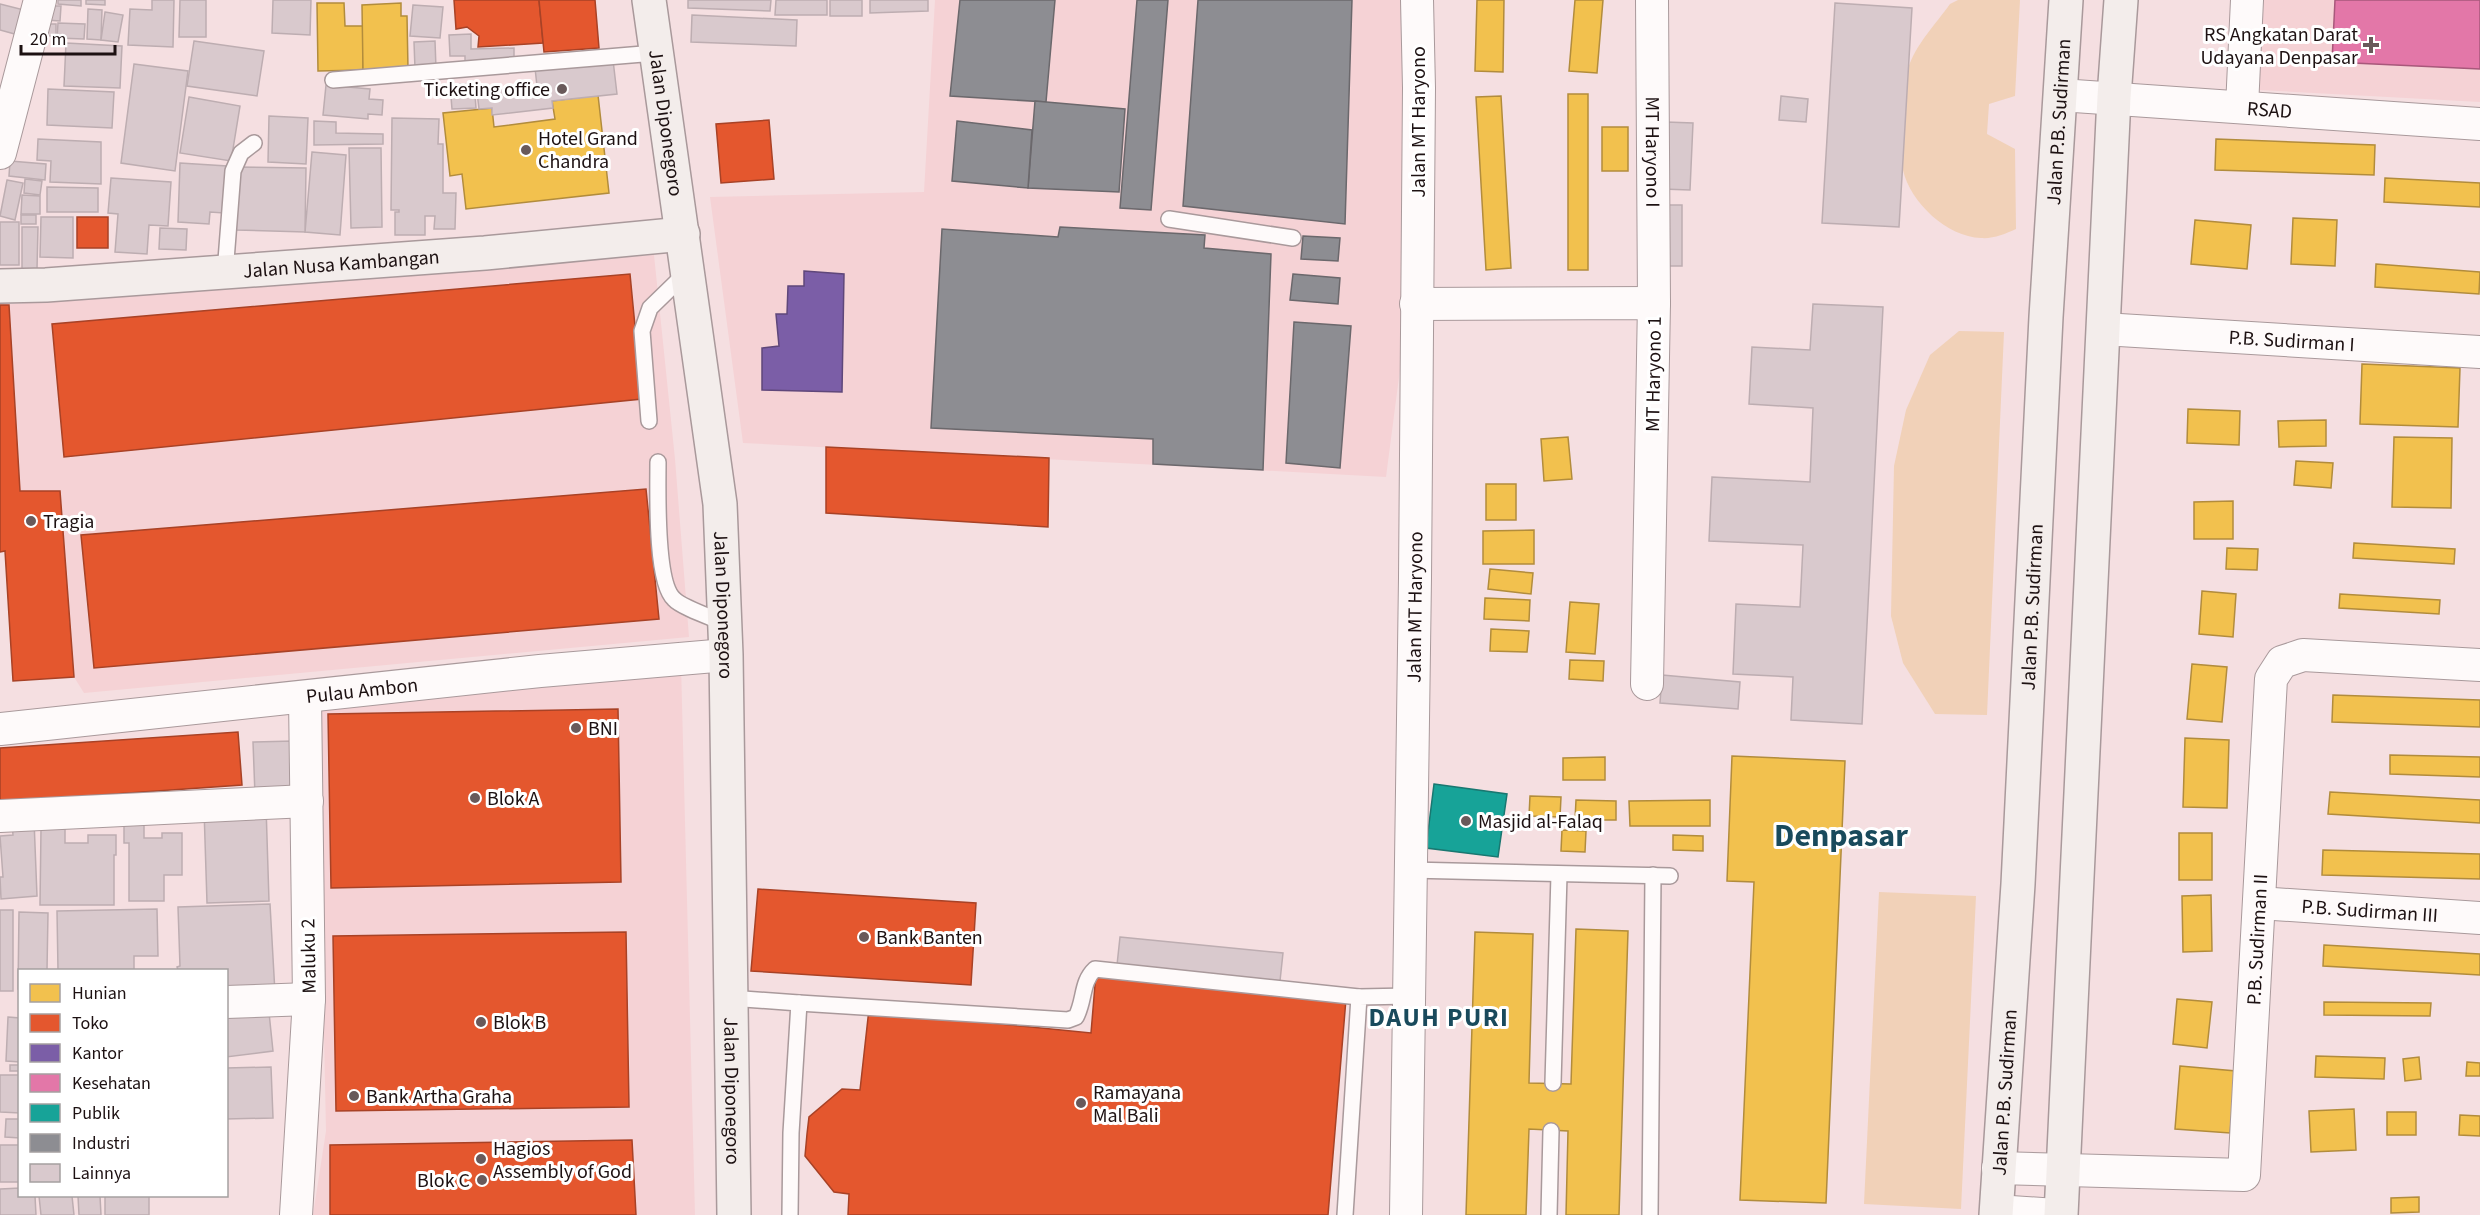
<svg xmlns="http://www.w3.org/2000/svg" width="2480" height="1215" viewBox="0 0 2480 1215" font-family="'Source Sans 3',sans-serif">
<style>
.built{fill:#f5d2d5}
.green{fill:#f1d1b8}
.homes{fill:#f2c14e;stroke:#b28c3c;stroke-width:1.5}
.shops{fill:#e4572e;stroke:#a84226;stroke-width:1.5}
.offices{fill:#7b5ea7;stroke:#5f477a;stroke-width:1.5}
.health{fill:#e377a8;stroke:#a8587b;stroke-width:1.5}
.public{fill:#17a398;stroke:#197770;stroke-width:1.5}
.industry{fill:#8d8d92;stroke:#6b686c;stroke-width:1.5}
.building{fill:#d9c9cd;stroke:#bdadb1;stroke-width:1.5}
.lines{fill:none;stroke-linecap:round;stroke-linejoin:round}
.lane-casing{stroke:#a9999b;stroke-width:18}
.street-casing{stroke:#a9999b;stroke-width:34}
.secondary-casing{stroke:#a9999b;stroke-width:36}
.lane{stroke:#fefafa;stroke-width:15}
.street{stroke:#fefafa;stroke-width:32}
.secondary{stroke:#f3edeb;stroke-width:33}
.poi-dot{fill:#69595a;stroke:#fff;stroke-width:2}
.labels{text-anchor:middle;stroke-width:6;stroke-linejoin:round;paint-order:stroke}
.poi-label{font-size:20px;fill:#1d1112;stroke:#fff;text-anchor:start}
.street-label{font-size:20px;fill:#1d1112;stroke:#fff}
.district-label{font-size:26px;font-weight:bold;letter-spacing:1.5px;fill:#194a5c;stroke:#fff}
.town-label{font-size:32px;font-weight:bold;fill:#194a5c;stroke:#fff}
</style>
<rect width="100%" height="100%" fill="#f5dfe1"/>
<g class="built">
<polygon points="935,0 1402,0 1412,277 1386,477 743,443 710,197 924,192"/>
<polygon points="2264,0 2480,0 2480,102 2259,90"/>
<polygon points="654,255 675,459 689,637 84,693 74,677 13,681 5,552 0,552 0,305"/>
<polygon points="681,664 695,1215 313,1215 326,1131 317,693"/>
</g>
<g class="green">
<path d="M1958,0H2020L2015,96L1989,104L1987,134L2015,149L2016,229C2005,234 1993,239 1981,238C1947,237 1910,202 1903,170C1901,161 1906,79 1908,69C1915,45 1936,24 1950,4Z"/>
<polygon points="1959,331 2004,332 1987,715 1935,714 1903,663 1891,616 1894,466 1906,410 1930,355"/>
<polygon points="1879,892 1976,896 1961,1209 1864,1204"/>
</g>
<g class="homes">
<polygon points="1477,0 1504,0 1503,72 1475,71"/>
<polygon points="1575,0 1603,0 1597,73 1569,71"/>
<polygon points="317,3 344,3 345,26 363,26 363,70 318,71"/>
<polygon points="401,3 401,16 407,16 408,69 363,70 362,5"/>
<rect x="1568" y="94" width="20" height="176"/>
<polygon points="598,95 609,193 466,209 462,174 450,176 443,113 492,108 494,127 555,119 552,101"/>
<polygon points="1501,96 1511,268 1486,270 1476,97"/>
<rect x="1602" y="127" width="26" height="44"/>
<polygon points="2216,139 2375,145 2374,175 2215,170"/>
<polygon points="2385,178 2480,183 2480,207 2384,202"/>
<polygon points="2293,218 2337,220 2335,266 2291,264"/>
<polygon points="2195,220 2251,225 2247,269 2191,264"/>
<polygon points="2376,264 2480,272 2479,294 2375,287"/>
<polygon points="2362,364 2460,368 2458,427 2360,424"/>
<polygon points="2188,409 2240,411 2239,445 2187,443"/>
<polygon points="2326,420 2326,446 2279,447 2278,421"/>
<polygon points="1568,437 1572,479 1544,481 1541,439"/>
<polygon points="2394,437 2452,438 2451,508 2392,507"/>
<polygon points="2296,461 2333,463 2331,488 2294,485"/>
<rect x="1486" y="484" width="30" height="36"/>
<polygon points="2233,501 2233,539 2194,539 2194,502"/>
<polygon points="1534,530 1534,564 1483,564 1483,531"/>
<polygon points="2354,543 2455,549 2454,564 2353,558"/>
<polygon points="2227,548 2258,549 2257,570 2226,569"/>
<polygon points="1490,569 1533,573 1531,594 1488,589"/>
<polygon points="2202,591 2236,594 2233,637 2199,634"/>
<polygon points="2340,594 2440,600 2439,614 2339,608"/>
<polygon points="1485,598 1530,600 1529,621 1484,619"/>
<polygon points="1570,602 1599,604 1595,654 1566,652"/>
<polygon points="1491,629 1529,631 1527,652 1490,651"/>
<polygon points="1570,660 1604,661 1603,681 1569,679"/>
<polygon points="2192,664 2227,667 2222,722 2187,719"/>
<polygon points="2333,695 2480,700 2480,727 2332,722"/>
<polygon points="2185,738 2229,740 2227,808 2183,807"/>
<polygon points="2390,755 2480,757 2480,777 2390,774"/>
<polygon points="1732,756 1845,761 1826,1203 1740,1200 1754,882 1727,881"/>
<polygon points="1605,757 1605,780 1563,780 1563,758"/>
<polygon points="2330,792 2480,800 2480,823 2328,814"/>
<polygon points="1530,796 1561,797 1560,817 1529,816"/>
<polygon points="1576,800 1616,801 1616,820 1575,820"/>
<polygon points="1710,800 1710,826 1630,826 1629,801"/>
<polygon points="1562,830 1586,831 1585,852 1561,851"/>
<rect x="2179" y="833" width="33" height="47"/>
<polygon points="1673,835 1703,836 1703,851 1673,850"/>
<polygon points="2323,850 2480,854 2480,879 2322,875"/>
<polygon points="2211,895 2212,951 2183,952 2182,896"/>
<polygon points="1576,929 1628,931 1619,1215 1566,1215 1568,1131 1529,1129 1526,1215 1466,1215 1475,932 1533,934 1529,1083 1571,1084"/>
<polygon points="2324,945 2480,954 2480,975 2323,966"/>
<polygon points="2177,999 2212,1002 2207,1048 2173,1044"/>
<polygon points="2324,1002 2431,1003 2430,1016 2324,1015"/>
<polygon points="2316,1056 2385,1058 2384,1079 2315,1077"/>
<polygon points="2419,1057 2421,1079 2405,1081 2403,1059"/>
<polygon points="2467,1062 2480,1063 2480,1076 2466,1076"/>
<polygon points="2180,1066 2236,1071 2230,1133 2175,1129"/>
<polygon points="2354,1109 2356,1150 2311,1152 2309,1111"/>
<rect x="2387" y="1112" width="29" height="23"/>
<polygon points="2460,1115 2480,1116 2480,1136 2459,1135"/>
<polygon points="2419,1197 2419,1212 2391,1213 2391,1198"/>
</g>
<g class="shops">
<polygon points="454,0 539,0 543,43 478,47 479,36 467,27 456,29"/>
<polygon points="539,0 595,0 599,48 544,52"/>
<polygon points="769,120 774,179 721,183 716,124"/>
<rect x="77" y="217" width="31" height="31"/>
<polygon points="630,274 642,399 64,457 52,324"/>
<polygon points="0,305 9,305 20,491 60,491 74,677 13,681 5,551 0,552"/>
<polygon points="826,447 1049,458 1048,527 826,513"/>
<polygon points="646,489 659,619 94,668 81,535"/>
<polygon points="618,709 621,882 331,888 328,714"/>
<polygon points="238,732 242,785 0,802 0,748"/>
<polygon points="758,889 976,903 971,985 751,971"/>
<polygon points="626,932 629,1107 336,1111 333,936"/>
<polygon points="1096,973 1346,999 1328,1215 848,1215 849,1194 834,1192 805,1156 807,1134 809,1117 842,1089 860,1090 869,1009 921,1016 1091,1033"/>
<polygon points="632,1140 636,1215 330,1215 330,1145"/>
</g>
<polygon class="offices" points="804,271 844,274 842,392 762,390 762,348 779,346 776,314 787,314 788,286 804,286"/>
<polygon class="health" points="2335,0 2480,0 2480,69 2332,62"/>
<polygon class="public" points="1434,784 1507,794 1498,857 1426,848"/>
<g class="industry">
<polygon points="960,0 1055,0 1046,102 950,96"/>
<polygon points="1137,0 1168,0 1151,210 1120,208"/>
<polygon points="1198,0 1352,0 1345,224 1183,206"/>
<polygon points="1035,101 1125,109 1119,192 1028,188"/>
<polygon points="957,121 1032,130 1028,188 952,181"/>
<polygon points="1060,227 1205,235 1204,248 1271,254 1263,470 1153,464 1153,439 931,428 942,229 1058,237"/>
<polygon points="1303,236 1340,238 1338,261 1301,259"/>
<polygon points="1293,274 1340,278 1338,304 1290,300"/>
<polygon points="1294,322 1351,326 1340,468 1286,463"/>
</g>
<g class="building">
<polygon points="58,0 81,0 81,6 58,4"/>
<polygon points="86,0 105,0 105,5 86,4"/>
<polygon points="152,0 174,0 173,47 128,45 130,9 152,10"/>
<polygon points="180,0 206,0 206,37 179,37"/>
<polygon points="273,0 311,0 310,35 272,33"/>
<polygon points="688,0 771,0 770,11 688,8"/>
<polygon points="776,0 827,0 827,15 775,15"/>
<rect x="830" y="0" width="32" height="16"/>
<polygon points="870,0 928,0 928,11 870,13"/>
<polygon points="1835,3 1912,8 1899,227 1822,223"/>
<polygon points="0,4 28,11 22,36 0,30"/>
<polygon points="413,5 443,7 440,38 410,36"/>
<polygon points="46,6 61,6 60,21 46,20"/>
<polygon points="88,9 102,10 101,40 87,39"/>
<polygon points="105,12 123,15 118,42 101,40"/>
<polygon points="692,15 797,20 796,46 691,42"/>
<polygon points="58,23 85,24 84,39 57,38"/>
<rect x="43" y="24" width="13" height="12"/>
<polygon points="471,34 471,49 514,48 514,62 465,63 465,56 450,56 449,35"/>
<polygon points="194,41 264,51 257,96 187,86"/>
<polygon points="435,41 436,68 415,69 414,42"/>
<polygon points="66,43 122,46 120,88 64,86"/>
<polygon points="613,60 617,94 552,101 553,108 492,115 492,108 479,109 477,92 537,86 535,68"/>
<polygon points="134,64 188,71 175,171 121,163"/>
<polygon points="474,83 476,108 452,109 450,85"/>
<polygon points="326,85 370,89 369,99 383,100 382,115 368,114 368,119 323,115"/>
<polygon points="48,89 114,92 112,128 47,125"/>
<polygon points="1781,96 1808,99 1806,122 1779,120"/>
<polygon points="189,97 240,106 231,161 180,153"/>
<polygon points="269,116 308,118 306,164 268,162"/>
<polygon points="392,118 439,119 438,144 443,144 443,193 456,193 455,229 434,229 435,216 425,216 425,235 395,235 395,212 399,212 399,210 391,210"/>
<polygon points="314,121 336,122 336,133 383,134 383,144 314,145"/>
<polygon points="1666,122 1693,123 1690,190 1662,189"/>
<polygon points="38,139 101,142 101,184 50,182 51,161 37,160"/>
<polygon points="349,148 381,148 382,227 351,228"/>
<polygon points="312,152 346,155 340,235 305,232"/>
<polygon points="10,161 46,164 45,180 9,176"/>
<polygon points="180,163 227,166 224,213 210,212 209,224 178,222"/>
<polygon points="237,167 306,168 305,232 236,230"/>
<polygon points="111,178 171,182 168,226 149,225 147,254 115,252 118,214 108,213"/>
<polygon points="25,179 42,181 40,195 24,193"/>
<polygon points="7,180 23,183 15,220 0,216"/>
<polygon points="47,187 98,188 98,212 47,212"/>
<polygon points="22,195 40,196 40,214 21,214"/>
<rect x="1663" y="205" width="19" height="61"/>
<rect x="21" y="215" width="15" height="9"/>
<polygon points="41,217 73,217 73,258 40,257"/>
<rect x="0" y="222" width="19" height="43"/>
<polygon points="22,227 38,227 37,269 22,269"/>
<polygon points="160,228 187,229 186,250 159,249"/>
<polygon points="1813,304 1883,307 1862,724 1791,720 1793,677 1733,674 1736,604 1800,607 1803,545 1709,541 1712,477 1810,482 1813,408 1749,404 1752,347 1810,350"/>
<polygon points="1662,675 1740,682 1738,709 1660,703"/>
<polygon points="293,741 295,794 255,795 253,742"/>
<polygon points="266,806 269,901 207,903 204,809"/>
<polygon points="124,816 144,816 144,838 162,838 162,833 182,833 182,875 164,875 164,901 129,901 129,843 124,843"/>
<polygon points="34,820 37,896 1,899 0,877 3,877 0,836 13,835 12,822"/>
<polygon points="41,829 65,829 65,843 88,843 88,835 116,835 116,855 114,855 114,905 40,905"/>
<polygon points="270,904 275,993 226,995 226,970 178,970 177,967 180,966 178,907"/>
<polygon points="157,909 158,956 134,956 134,970 58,970 57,911"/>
<rect x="0" y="910" width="13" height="81"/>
<polygon points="19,912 48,913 47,970 20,970 20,989 18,989"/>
<polygon points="1120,937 1283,953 1280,981 1117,965"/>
<polygon points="268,1003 273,1051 226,1057 226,1008"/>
<polygon points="8,1017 20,1018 20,1062 6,1061"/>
<rect x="10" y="1065" width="10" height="6"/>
<polygon points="271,1067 273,1118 226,1119 226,1068"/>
<polygon points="0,1075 20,1075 20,1113 0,1112"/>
<polygon points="6,1119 20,1119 20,1138 5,1137"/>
<rect x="0" y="1145" width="20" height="37"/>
<polygon points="20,1188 20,1196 35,1196 36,1215 0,1215 0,1189"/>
<polygon points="39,1196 72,1196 74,1215 41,1215"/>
<polygon points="78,1196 100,1196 101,1215 79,1215"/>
<rect x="105" y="1196" width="44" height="19"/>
</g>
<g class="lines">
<defs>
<g id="lane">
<polyline points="333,80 655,53"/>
<polyline points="1169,219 1293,238"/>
<polyline points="225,273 233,171 241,153 254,143"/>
<polyline points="649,421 642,331 650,308 686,273"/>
<path d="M658,462C658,490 655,582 674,599C681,607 713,618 724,623"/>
<polyline points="1410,870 1670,876"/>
<polyline points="730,998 799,1003 791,1133 790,1215"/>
<path d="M799,1003L1068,1020L1076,1017C1085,1000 1081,982 1095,969L1359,997"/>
<polyline points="1553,1083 1559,875"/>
<polyline points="1345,1215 1359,997 1409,996"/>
<polyline points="1549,1215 1551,1131"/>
<polyline points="1650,1215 1653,875"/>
</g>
<g id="street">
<path id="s1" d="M1652,0L1654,303"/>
<path id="s2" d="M2060,95L2480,124"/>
<polyline points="2242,107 2247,0"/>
<polyline points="0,153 40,0"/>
<polyline points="1416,304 1654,303 1647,684"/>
<path id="s3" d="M2103,329L2480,352"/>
<path id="s4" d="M0,729L540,671L726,655"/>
<polyline points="0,816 307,801"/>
<path id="s5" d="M2259,903L2480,918"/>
<polyline points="226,1002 309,999"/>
<path id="s6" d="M1998,1168L2244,1175L2271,679L2282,662L2303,655L2480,665"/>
<polyline points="1996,1211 2056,1215"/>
<polyline points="296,1215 309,999 305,697"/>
<path id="s7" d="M1406,1215L1415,578L1419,88L1417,0"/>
</g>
<g id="secondary">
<path id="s8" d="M649,0L720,504L726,655L734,1215"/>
<path id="s9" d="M0,286L46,285L485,253L683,234"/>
<path id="s10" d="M1996,1215L2018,884L2046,317L2066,0"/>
<polyline points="2061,1215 2114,97 2121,0"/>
</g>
</defs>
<use href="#lane" class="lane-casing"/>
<use href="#street" class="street-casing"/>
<use href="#secondary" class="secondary-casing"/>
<use href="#lane" class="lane"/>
<use href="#street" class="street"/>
<use href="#secondary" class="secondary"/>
</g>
<g class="poi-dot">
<path d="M2368 36h6v6h6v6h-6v6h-6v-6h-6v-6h6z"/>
<circle cx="562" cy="89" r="6"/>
<circle cx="526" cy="150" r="6"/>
<circle cx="31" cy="521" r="6"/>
<circle cx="576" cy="728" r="6"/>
<circle cx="475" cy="798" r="6"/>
<circle cx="1466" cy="821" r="6"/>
<circle cx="864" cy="937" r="6"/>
<circle cx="481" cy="1022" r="6"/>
<circle cx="354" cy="1096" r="6"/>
<circle cx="1081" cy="1103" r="6"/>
<circle cx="481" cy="1159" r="6"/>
<circle cx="482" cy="1180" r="6"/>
</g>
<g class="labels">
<g class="poi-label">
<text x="2358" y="41" text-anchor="end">RS Angkatan Darat<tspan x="2358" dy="23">Udayana Denpasar</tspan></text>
<text x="550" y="96" text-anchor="end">Ticketing office</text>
<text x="538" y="145">Hotel Grand<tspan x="538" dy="23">Chandra</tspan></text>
<text x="43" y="528">Tragia</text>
<text x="588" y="735">BNI</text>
<text x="487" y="805">Blok A</text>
<text x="1478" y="828">Masjid al-Falaq</text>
<text x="876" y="944">Bank Banten</text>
<text x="493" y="1029">Blok B</text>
<text x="1093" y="1099">Ramayana<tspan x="1093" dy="23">Mal Bali</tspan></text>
<text x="366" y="1103">Bank Artha Graha</text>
<text x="493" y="1155">Hagios<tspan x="493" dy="23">Assembly of God</tspan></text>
<text x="470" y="1187" text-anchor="end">Blok C</text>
</g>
<g class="street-label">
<text dy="7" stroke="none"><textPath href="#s2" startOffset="210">RSAD</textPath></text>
<text transform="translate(1418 122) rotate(-90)" y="7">Jalan MT Haryono</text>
<text dy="7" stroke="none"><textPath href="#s10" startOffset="1095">Jalan P.B. Sudirman</textPath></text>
<text dy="7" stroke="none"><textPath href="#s8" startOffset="124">Jalan Diponegoro</textPath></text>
<text dy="7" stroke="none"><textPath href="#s1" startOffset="152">MT Haryono I</textPath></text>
<text dy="7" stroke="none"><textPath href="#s9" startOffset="342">Jalan Nusa Kambangan</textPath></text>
<text dy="7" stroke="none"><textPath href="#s3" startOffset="189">P.B. Sudirman I</textPath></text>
<text transform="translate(1653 374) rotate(-89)" y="7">MT Haryono 1</text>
<text dy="7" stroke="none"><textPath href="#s8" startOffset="610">Jalan Diponegoro</textPath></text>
<text dy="7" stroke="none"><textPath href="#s7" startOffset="608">Jalan MT Haryono</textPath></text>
<text dy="7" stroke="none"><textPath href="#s10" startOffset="609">Jalan P.B. Sudirman</textPath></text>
<text dy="7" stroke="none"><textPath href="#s4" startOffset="364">Pulau Ambon</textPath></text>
<text dy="7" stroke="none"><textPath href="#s5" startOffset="111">P.B. Sudirman III</textPath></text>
<text dy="7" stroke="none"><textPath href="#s6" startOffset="482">P.B. Sudirman II</textPath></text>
<text transform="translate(308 956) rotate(-91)" y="7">Maluku 2</text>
<text dy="7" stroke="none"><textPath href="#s8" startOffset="1096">Jalan Diponegoro</textPath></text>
<text dy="7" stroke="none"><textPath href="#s10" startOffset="123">Jalan P.B. Sudirman</textPath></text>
</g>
<g class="district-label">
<text x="1439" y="1026">DAUH PURI</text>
</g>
<g class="town-label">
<text x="1841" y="846">Denpasar</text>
</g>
</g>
<rect x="18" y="969" width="210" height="228" fill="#ffffff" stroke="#a5a0a0" stroke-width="1.5"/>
<rect x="30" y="984" width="30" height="18" fill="#f2c14e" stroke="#a5a0a0" stroke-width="1.5"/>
<text x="72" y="999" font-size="18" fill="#1d1112">Hunian</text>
<rect x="30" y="1014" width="30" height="18" fill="#e4572e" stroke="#a5a0a0" stroke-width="1.5"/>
<text x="72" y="1029" font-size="18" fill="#1d1112">Toko</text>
<rect x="30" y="1044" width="30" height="18" fill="#7b5ea7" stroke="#a5a0a0" stroke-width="1.5"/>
<text x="72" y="1059" font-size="18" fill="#1d1112">Kantor</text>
<rect x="30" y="1074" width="30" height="18" fill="#e377a8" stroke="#a5a0a0" stroke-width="1.5"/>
<text x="72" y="1089" font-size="18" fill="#1d1112">Kesehatan</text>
<rect x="30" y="1104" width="30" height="18" fill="#17a398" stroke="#a5a0a0" stroke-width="1.5"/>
<text x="72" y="1119" font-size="18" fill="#1d1112">Publik</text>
<rect x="30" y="1134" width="30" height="18" fill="#8d8d92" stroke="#a5a0a0" stroke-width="1.5"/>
<text x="72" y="1149" font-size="18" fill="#1d1112">Industri</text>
<rect x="30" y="1164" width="30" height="18" fill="#d9c9cd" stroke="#a5a0a0" stroke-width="1.5"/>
<text x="72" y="1179" font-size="18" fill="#1d1112">Lainnya</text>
<path d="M21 45v9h94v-9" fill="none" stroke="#1d1112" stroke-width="3"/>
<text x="30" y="45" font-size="18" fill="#1d1112" stroke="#ffffff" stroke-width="4.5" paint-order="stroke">20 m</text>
</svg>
